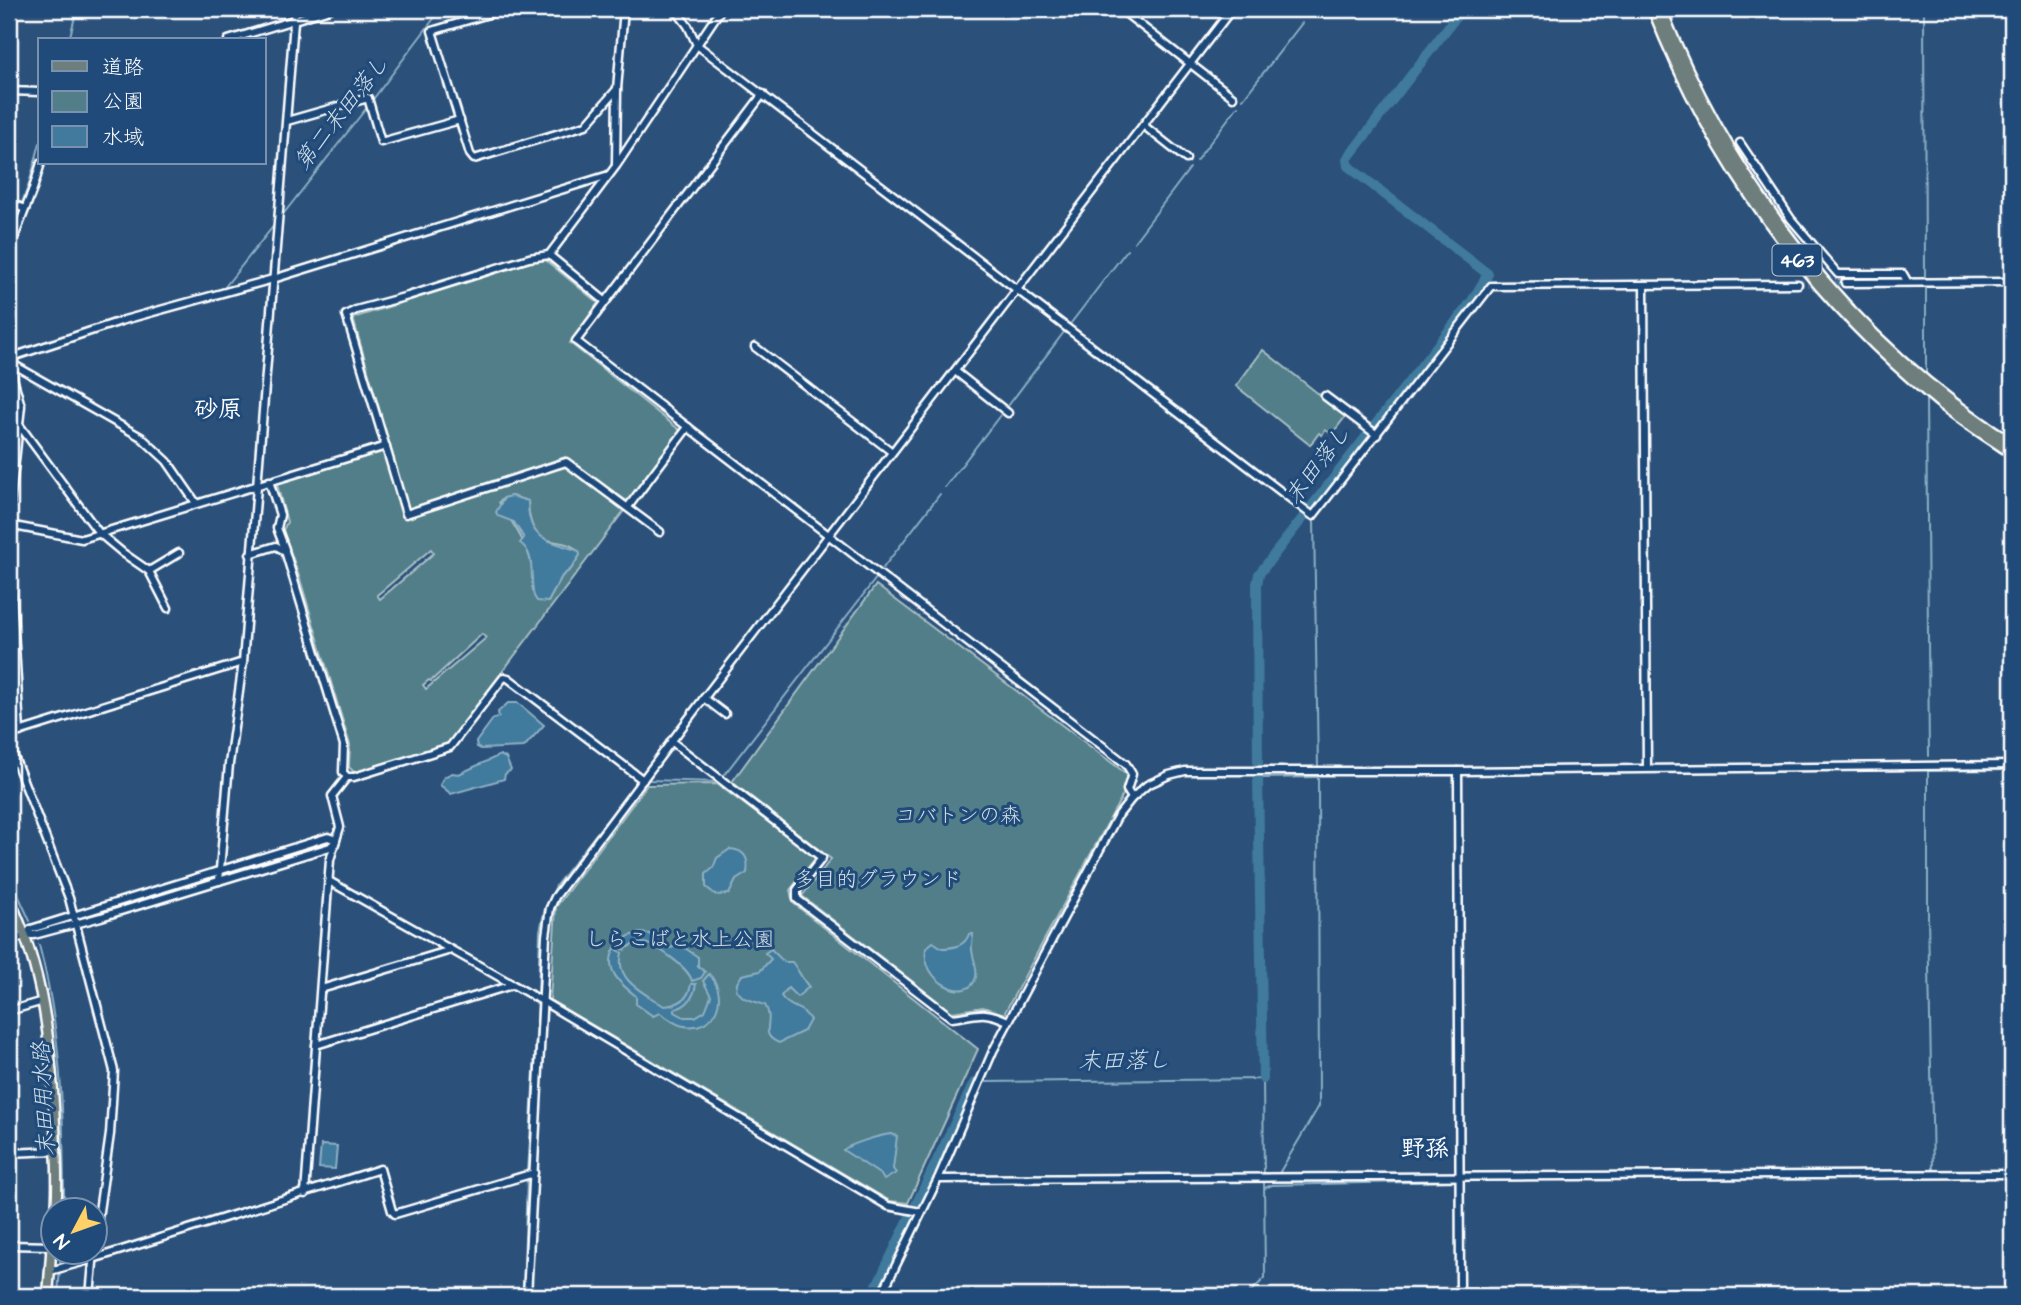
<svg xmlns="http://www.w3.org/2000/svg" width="2021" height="1305" viewBox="0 0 2021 1305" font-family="'Architects Daughter','Klee One',sans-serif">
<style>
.green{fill:#517e88;stroke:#a8bec4;stroke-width:2;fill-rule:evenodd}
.water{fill:#417a9c;stroke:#8dafc4;stroke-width:2}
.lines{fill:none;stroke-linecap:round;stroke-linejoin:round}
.stream{stroke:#8dafc4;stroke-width:2}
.river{stroke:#417a9c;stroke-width:10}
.minor-tunnel{stroke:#4b6b8f;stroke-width:6;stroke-dasharray:6 3;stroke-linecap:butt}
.minor-casing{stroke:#fff;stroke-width:11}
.major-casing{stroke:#fff;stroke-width:13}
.highway-casing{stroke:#fff;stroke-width:14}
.minor{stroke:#1f4a7a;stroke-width:6}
.major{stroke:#6d7e7c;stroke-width:8}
.highway{stroke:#6d7e7c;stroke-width:9}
.labels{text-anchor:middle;stroke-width:6;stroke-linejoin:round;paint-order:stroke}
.shield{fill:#1f4a7a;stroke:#bcc9d7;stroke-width:2}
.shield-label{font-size:19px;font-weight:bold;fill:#fff}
.park-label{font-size:21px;fill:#d4dfe1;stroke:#1f4a7a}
.water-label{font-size:23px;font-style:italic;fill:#d0dee6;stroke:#1f4a7a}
.quarter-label{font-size:24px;font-weight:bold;fill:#fff;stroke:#1f4a7a}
</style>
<rect width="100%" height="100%" fill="#2b517b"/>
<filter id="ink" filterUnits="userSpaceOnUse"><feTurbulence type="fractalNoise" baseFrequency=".0143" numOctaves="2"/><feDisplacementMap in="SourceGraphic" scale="14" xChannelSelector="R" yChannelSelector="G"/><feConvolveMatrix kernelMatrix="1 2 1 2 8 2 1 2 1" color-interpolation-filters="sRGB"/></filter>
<g filter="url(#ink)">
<g class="green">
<polygon points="543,258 598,303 570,343 682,432 628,502 565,457 408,509 353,318"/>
<polygon points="1263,350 1344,414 1345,417 1332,434 1325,430 1322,435 1319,433 1310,445 1236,386"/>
<path d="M382,452L386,454L405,518L567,465L626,508L447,745L355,773L349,767L350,745L300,579L283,530L287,522L277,484ZM511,496L528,501C530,560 566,529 580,555L571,569L562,576L548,602L532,590C538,556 516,529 499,502L504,498ZM431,549L434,553L380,599L377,595L383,590ZM482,634L486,638L426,689L423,685L429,680L431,681Z"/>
<polygon points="876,585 1132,778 1004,1014 983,1007 952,1012 802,896 831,859 732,782"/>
<polygon points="717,784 813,855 815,859 790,890 793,903 978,1049 908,1203 890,1201 550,1000 556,907 647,785"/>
</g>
<g class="water">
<path d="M511,496L528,501C528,541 546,539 579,551L580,555L571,569L562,576L548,602L537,601L534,596C529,580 537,554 520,543L524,538L514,522L498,516L496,512L504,498Z"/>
<polygon points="508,703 518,703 544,725 524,747 481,749 477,747 476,742 493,719 499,717 498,712"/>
<polygon points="500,755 506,758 511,770 505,774 504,779 451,794 440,785 444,777 452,773 459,774"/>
<path d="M730,849C746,850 749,860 747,873L736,880L729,894L716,895L706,887V874L713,868L717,858Z"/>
<path d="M640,933L650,934L671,948L679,944L698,957V966L705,972L701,978L692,981C689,968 653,941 639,943C633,943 629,946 625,950L617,945L629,936Z"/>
<path d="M969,934H973C973,939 971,945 972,950C973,959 978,968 976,977C969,1005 920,982 926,948L933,942L942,948C954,948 965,946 969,934Z"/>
<path d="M615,948L622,953C614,981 645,993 664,1006C679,1005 689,999 691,984H696C694,997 688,1006 675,1009V1012L684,1017H695L705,1011L711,996L703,981L709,974C730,996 716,1031 684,1026C675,1025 667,1017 660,1013L653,1016L636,1004V996C620,984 603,969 615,948Z"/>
<path d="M771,949L784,962H792C799,971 802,979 809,987L797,997L788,988L781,996C790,1010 802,1005 810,1020L804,1031L779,1043C757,1034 776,1023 765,1005L744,998L736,990L737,983L742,975L760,971L771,959L765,953Z"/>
<path d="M891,1134L897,1136L893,1169L896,1173L884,1180L881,1175L843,1150C851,1144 880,1135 891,1134Z"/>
<polygon points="321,1145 337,1146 335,1169 319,1168"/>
</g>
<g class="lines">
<g class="stream">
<polyline points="1924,9 1925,279"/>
<polyline points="1307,15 1312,9"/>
<polyline points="69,40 77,9"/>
<polyline points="1243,99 1302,23"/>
<polyline points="371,102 441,9"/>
<polyline points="1196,161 1238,106"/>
<polyline points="281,217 368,106"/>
<polyline points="9,236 29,184 40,143"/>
<polyline points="1134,242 1190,168"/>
<polyline points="1926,285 1926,374"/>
<polyline points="191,298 224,288 275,224"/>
<polyline points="1071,323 1127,250"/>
<polyline points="9,354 41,344"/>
<polyline points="1926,397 1929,756"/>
<polyline points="1008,406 1064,332"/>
<polyline points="945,487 1001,414"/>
<polyline points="1314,503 1314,511"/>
<polyline points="1314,520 1318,769"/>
<polyline points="883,568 940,494"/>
<polyline points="724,775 877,577"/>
<polyline points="1258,778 1317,777"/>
<polyline points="647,780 719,782"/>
<polyline points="9,875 30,921"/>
<path d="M39,945C62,1031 64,1122 64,1210"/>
<polyline points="538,995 540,931 545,908 557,884 638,780"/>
<polyline points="986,1082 1263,1079 1264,1174"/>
<polyline points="1933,1170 1928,916 1928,771 2012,770"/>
<polyline points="528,1173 538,1000"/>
<polyline points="1278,1175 1319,1106 1318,775"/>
<polyline points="1464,1181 1612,1179"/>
<polyline points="1265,1188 1272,1185 1458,1181"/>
<polyline points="58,1296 61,1252"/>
<polyline points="523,1296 527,1178"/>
<polyline points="1246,1296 1265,1278 1264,1179"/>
</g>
<g class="river">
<polyline points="1263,1079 1258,778 1257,584 1259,574 1472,301 1488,274 1348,166 1347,159 1462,9"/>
<polyline points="916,1205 974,1083"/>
<polyline points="884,1271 911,1215"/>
<polyline points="872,1296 881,1277"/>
</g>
<polyline class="minor-tunnel" points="1798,284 1845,283"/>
<defs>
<g id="minor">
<polyline points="505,9 432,31 470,154 474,159 586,125 617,89"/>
<polyline points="675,9 688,26 697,45 1313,516 1491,286 1798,284"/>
<polyline points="1120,9 1233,97"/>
<polyline points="228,40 330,9"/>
<polyline points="9,91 40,92"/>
<polyline points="763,94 576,341 1126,764 1132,774 1127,790 1132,798"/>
<polyline points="287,121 368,98 381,142 460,120"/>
<polyline points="1143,125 1186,159"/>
<polyline points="1740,143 1791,219 1838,274 1903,274 1907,281"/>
<polyline points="616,164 617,89 624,9"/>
<polyline points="9,205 13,204 25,209"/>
<polyline points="9,251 33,189 41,163"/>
<polyline points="549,255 616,166 721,9"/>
<polyline points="1845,283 2012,282"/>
<polyline points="1644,285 1647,768"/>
<polyline points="605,301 549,255 529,258 408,296 356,310 346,315 406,514 566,462 660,532"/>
<polyline points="755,347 892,452"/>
<polyline points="9,358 124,320 273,279 609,175"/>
<polyline points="9,362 141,437 167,461 196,503"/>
<polyline points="9,364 21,406 9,516"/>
<polyline points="955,371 1008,413"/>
<polyline points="1325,396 1377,435"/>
<polyline points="20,426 99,533 123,553 149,571 168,608"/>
<polyline points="269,481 280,515 277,528 285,549"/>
<polyline points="628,507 688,427"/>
<polyline points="9,525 82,539 386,446"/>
<polyline points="9,543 20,732"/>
<polyline points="250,554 276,546 285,551 344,745 343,772 347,777 354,777 450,747 504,677 508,678 643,780"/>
<polyline points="149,571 179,553"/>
<polyline points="704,698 725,714"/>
<polyline points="9,735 243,662"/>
<path d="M671,741L822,858L797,890V899L952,1018C978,1015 982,1009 1008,1021"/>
<polyline points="9,744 69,898 114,1071 110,1134 94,1246"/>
<polyline points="1458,771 1460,1296"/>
<polyline points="219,881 229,764 243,662 295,9"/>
<polyline points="329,881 542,1001 888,1206 921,1212"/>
<polyline points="26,935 34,935 101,917 330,847 335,842"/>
<polyline points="9,942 26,935 31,929 328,837 336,840"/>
<polyline points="321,989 451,950"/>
<polyline points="9,1011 43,1001"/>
<polyline points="316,1045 512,985"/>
<polyline points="9,1153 56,1151"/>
<polyline points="938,1179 2012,1174"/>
<polyline points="305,1194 330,860 340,827 332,796 347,777"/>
<polyline points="9,1245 52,1246"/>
<polyline points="50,1271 93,1259 380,1169 392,1211 395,1214 534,1173"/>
<polyline points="90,1296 94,1252"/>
<polyline points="527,1296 546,936 550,908 555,897 704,698 1232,9"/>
<polyline points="881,1296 938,1179 993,1051 1117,817 1132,798 1147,785 1169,775 1185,771 1458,771 2012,765"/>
</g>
<g id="major">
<path d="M9,898C44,971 51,1044 55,1124C56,1153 59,1182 56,1210"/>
<polyline points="48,1296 52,1240"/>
</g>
<g id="highway">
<path d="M1653,9C1713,163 1810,296 1938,401C1961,420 1987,436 2012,453"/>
<path d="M1661,9C1731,184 1850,343 2012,443"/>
</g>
</defs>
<use href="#minor" class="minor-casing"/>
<use href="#major" class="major-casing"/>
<use href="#highway" class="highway-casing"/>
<use href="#minor" class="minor"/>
<use href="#major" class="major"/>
<use href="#highway" class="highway"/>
</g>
</g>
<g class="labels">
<rect class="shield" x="1772.5" y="244.5" width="49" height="31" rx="5"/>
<g class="shield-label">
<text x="1797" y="267">463</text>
</g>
<g class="park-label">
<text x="958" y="822">コバトンの森</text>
<text x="878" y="886">多目的グラウンド</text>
<text x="680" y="946">しらこばと水上公園</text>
</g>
<g class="water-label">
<text transform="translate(341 112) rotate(-52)" y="8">第二末田落し</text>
<text transform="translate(1317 464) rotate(-53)" y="8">末田落し</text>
<text transform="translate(1124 1060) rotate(-1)" y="8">末田落し</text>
<text transform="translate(43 1099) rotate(-93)" y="8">末田用水路</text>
</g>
<g class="quarter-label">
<text x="218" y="417">砂原</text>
<text x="1425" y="1156">野孫</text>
</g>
</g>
<rect width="2021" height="1305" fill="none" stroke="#1f4a7a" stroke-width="35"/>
<rect x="18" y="18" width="1986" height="1270" fill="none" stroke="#fff" stroke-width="2.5" filter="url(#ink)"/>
<rect x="38" y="38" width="228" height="126" fill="#1f4a7a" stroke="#7992af" stroke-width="2"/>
<rect x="52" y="61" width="35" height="10" fill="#6d7e7c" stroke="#7992af" stroke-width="2"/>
<text x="102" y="74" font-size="21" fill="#ffffff">道路</text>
<rect x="52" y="91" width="35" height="21" fill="#517e88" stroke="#7992af" stroke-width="2"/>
<text x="102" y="108" font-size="21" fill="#ffffff">公園</text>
<rect x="52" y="126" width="35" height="21" fill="#417a9c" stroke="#7992af" stroke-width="2"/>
<text x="102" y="144" font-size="21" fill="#ffffff">水域</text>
<g transform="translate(74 1231) rotate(229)"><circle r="33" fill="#1f4a7a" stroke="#7992af" stroke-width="2"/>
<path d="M0-5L12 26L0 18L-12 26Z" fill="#ffd166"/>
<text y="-10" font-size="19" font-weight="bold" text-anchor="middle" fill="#ffffff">N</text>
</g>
</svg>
